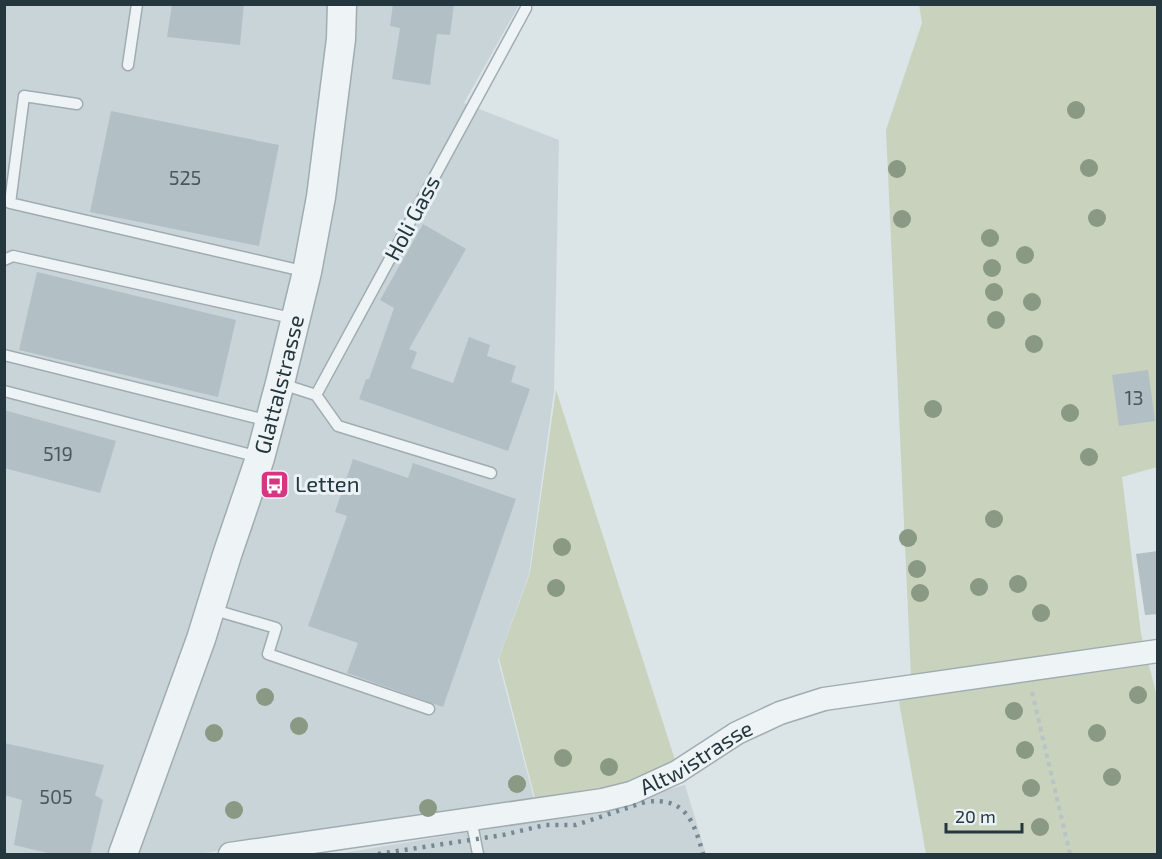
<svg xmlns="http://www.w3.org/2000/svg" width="1162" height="859" viewBox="0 0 1162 859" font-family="'Exo 2',sans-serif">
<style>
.built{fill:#c9d4d9}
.green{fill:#c8d2bc}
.building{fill:#b2bfc4}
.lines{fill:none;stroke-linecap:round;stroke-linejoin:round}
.service-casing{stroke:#a0acb1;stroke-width:13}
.minor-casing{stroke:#a0acb1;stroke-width:25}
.tertiary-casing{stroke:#a0acb1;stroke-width:31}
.path{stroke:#b9c2c5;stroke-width:4;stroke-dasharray:4.5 4.5;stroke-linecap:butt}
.service{stroke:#eef3f5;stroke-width:10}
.minor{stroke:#eef3f5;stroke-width:22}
.tertiary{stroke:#eef3f5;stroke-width:28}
.rail{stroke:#748992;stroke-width:4.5;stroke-dasharray:3 6;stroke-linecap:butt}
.tree{fill:#899983}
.labels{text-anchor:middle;stroke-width:6;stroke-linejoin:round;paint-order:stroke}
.number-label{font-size:20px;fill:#485860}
.street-label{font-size:22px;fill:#24363e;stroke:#ebf2f5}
.poi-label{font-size:22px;fill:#24363e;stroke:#ebf2f5;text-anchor:start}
</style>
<rect width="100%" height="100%" fill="#dbe4e7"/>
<g class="built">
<polygon points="5,5 519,5 464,103 559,140 554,391 529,574 498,660 535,803 198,854 5,854"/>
<polygon points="685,785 706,854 337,854 578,814"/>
</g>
<g class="green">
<polygon points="919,5 1157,5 1157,467 1122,477 1141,634 1157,697 1157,854 926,854 899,701 912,698 886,130 922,23"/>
<polygon points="556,390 676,763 630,787 536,802 499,658 530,573"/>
</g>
<g class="building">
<polygon points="172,4 244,4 240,45 167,37"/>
<polygon points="393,4 454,4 450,35 437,34 430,85 392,79 400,28 390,26"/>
<polygon points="111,111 279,145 259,246 90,212"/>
<polygon points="423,224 466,249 409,349 417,352 411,368 453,383 469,337 490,345 487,356 516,366 511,382 530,389 508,451 359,399 366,379 369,379 394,308 380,300"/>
<polygon points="37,272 236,320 218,397 19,350"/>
<polygon points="1148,370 1155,421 1119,426 1112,375"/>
<polygon points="4,410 116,441 100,493 4,468"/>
<polygon points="353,459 408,478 413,463 516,499 443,707 347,673 358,643 308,626 347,516 335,512"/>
<polygon points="1158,551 1158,614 1145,615 1136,554"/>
<polygon points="4,743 104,765 95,795 103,800 90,855 56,855 14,845 22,800 4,795"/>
</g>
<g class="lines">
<defs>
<g id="service">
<polyline points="128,65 137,4"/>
<polyline points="77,104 24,96 10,203 307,272"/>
<polyline points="4,260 13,256 296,319"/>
<polyline points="4,355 269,421"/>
<polyline points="282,384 316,395 526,8"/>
<polyline points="4,391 259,457"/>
<polyline points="316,395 338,426 491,473"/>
<polyline points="211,609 276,628 268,654 429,709"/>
<polyline points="471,819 478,854"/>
</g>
<g id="minor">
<path id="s1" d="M230,854L603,800L631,793L677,772L737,733L780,713L824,699L1158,651"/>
</g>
<g id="tertiary">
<path id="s2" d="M123,854L201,639L227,555L260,458L280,383L307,272L321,197L341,39L342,4"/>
</g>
</defs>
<use href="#service" class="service-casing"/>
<use href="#minor" class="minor-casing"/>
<use href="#tertiary" class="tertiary-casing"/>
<polyline class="path" points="1032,692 1070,854"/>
<use href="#service" class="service"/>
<use href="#minor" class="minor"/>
<use href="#tertiary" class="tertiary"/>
<path class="rail" d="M378,854L503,835L545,825H576L645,802C686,796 694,822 703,854"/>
</g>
<g class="tree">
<circle cx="1076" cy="110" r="9"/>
<circle cx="1089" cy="168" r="9"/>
<circle cx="897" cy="169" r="9"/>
<circle cx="1097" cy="218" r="9"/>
<circle cx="902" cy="219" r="9"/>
<circle cx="990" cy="238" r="9"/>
<circle cx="1025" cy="255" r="9"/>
<circle cx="992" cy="268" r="9"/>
<circle cx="994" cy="292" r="9"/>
<circle cx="1032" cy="302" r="9"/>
<circle cx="996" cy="320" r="9"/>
<circle cx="1034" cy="344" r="9"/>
<circle cx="933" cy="409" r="9"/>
<circle cx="1070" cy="413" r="9"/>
<circle cx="1089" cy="457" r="9"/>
<circle cx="994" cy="519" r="9"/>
<circle cx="908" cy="538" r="9"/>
<circle cx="562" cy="547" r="9"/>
<circle cx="917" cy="569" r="9"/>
<circle cx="1018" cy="584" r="9"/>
<circle cx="979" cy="587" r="9"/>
<circle cx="556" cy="588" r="9"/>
<circle cx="920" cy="593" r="9"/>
<circle cx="1041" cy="613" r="9"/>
<circle cx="1138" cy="695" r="9"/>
<circle cx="265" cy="697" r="9"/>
<circle cx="1014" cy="711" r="9"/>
<circle cx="299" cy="726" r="9"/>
<circle cx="214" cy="733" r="9"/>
<circle cx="1097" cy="733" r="9"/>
<circle cx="1025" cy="750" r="9"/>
<circle cx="563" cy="758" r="9"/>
<circle cx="609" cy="767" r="9"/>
<circle cx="1112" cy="777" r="9"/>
<circle cx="517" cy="784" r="9"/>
<circle cx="1031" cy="788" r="9"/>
<circle cx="428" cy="808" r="9"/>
<circle cx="234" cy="810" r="9"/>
<circle cx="1040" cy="827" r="9"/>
</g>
<defs>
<symbol id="bus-square" viewBox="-11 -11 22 22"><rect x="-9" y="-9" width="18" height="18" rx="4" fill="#d73581" stroke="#ebf2f5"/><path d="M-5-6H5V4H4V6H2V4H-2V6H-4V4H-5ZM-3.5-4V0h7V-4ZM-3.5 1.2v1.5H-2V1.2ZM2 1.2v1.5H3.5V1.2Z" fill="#fff"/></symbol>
</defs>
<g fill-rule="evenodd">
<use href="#bus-square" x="258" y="468" width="33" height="33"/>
</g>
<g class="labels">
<g class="number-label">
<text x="185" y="185">525</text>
<text x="1134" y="405">13</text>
<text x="58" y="461">519</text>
<text x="56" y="804">505</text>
</g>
<g class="street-label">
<text transform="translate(412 218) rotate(-62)" y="8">Holi Gass</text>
<text dy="8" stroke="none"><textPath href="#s2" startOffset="495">Glattalstrasse</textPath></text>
<text dy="8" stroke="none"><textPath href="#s1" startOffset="480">Altwistrasse</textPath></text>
</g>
<g class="poi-label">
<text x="295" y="492">Letten</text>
</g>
</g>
<rect width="1162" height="859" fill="none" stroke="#24363e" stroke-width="12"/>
<path d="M946 823v9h76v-9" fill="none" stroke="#24363e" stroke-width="3"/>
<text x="955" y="823" font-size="18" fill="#24363e" stroke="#ebf2f5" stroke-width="4.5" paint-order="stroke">20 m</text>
</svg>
